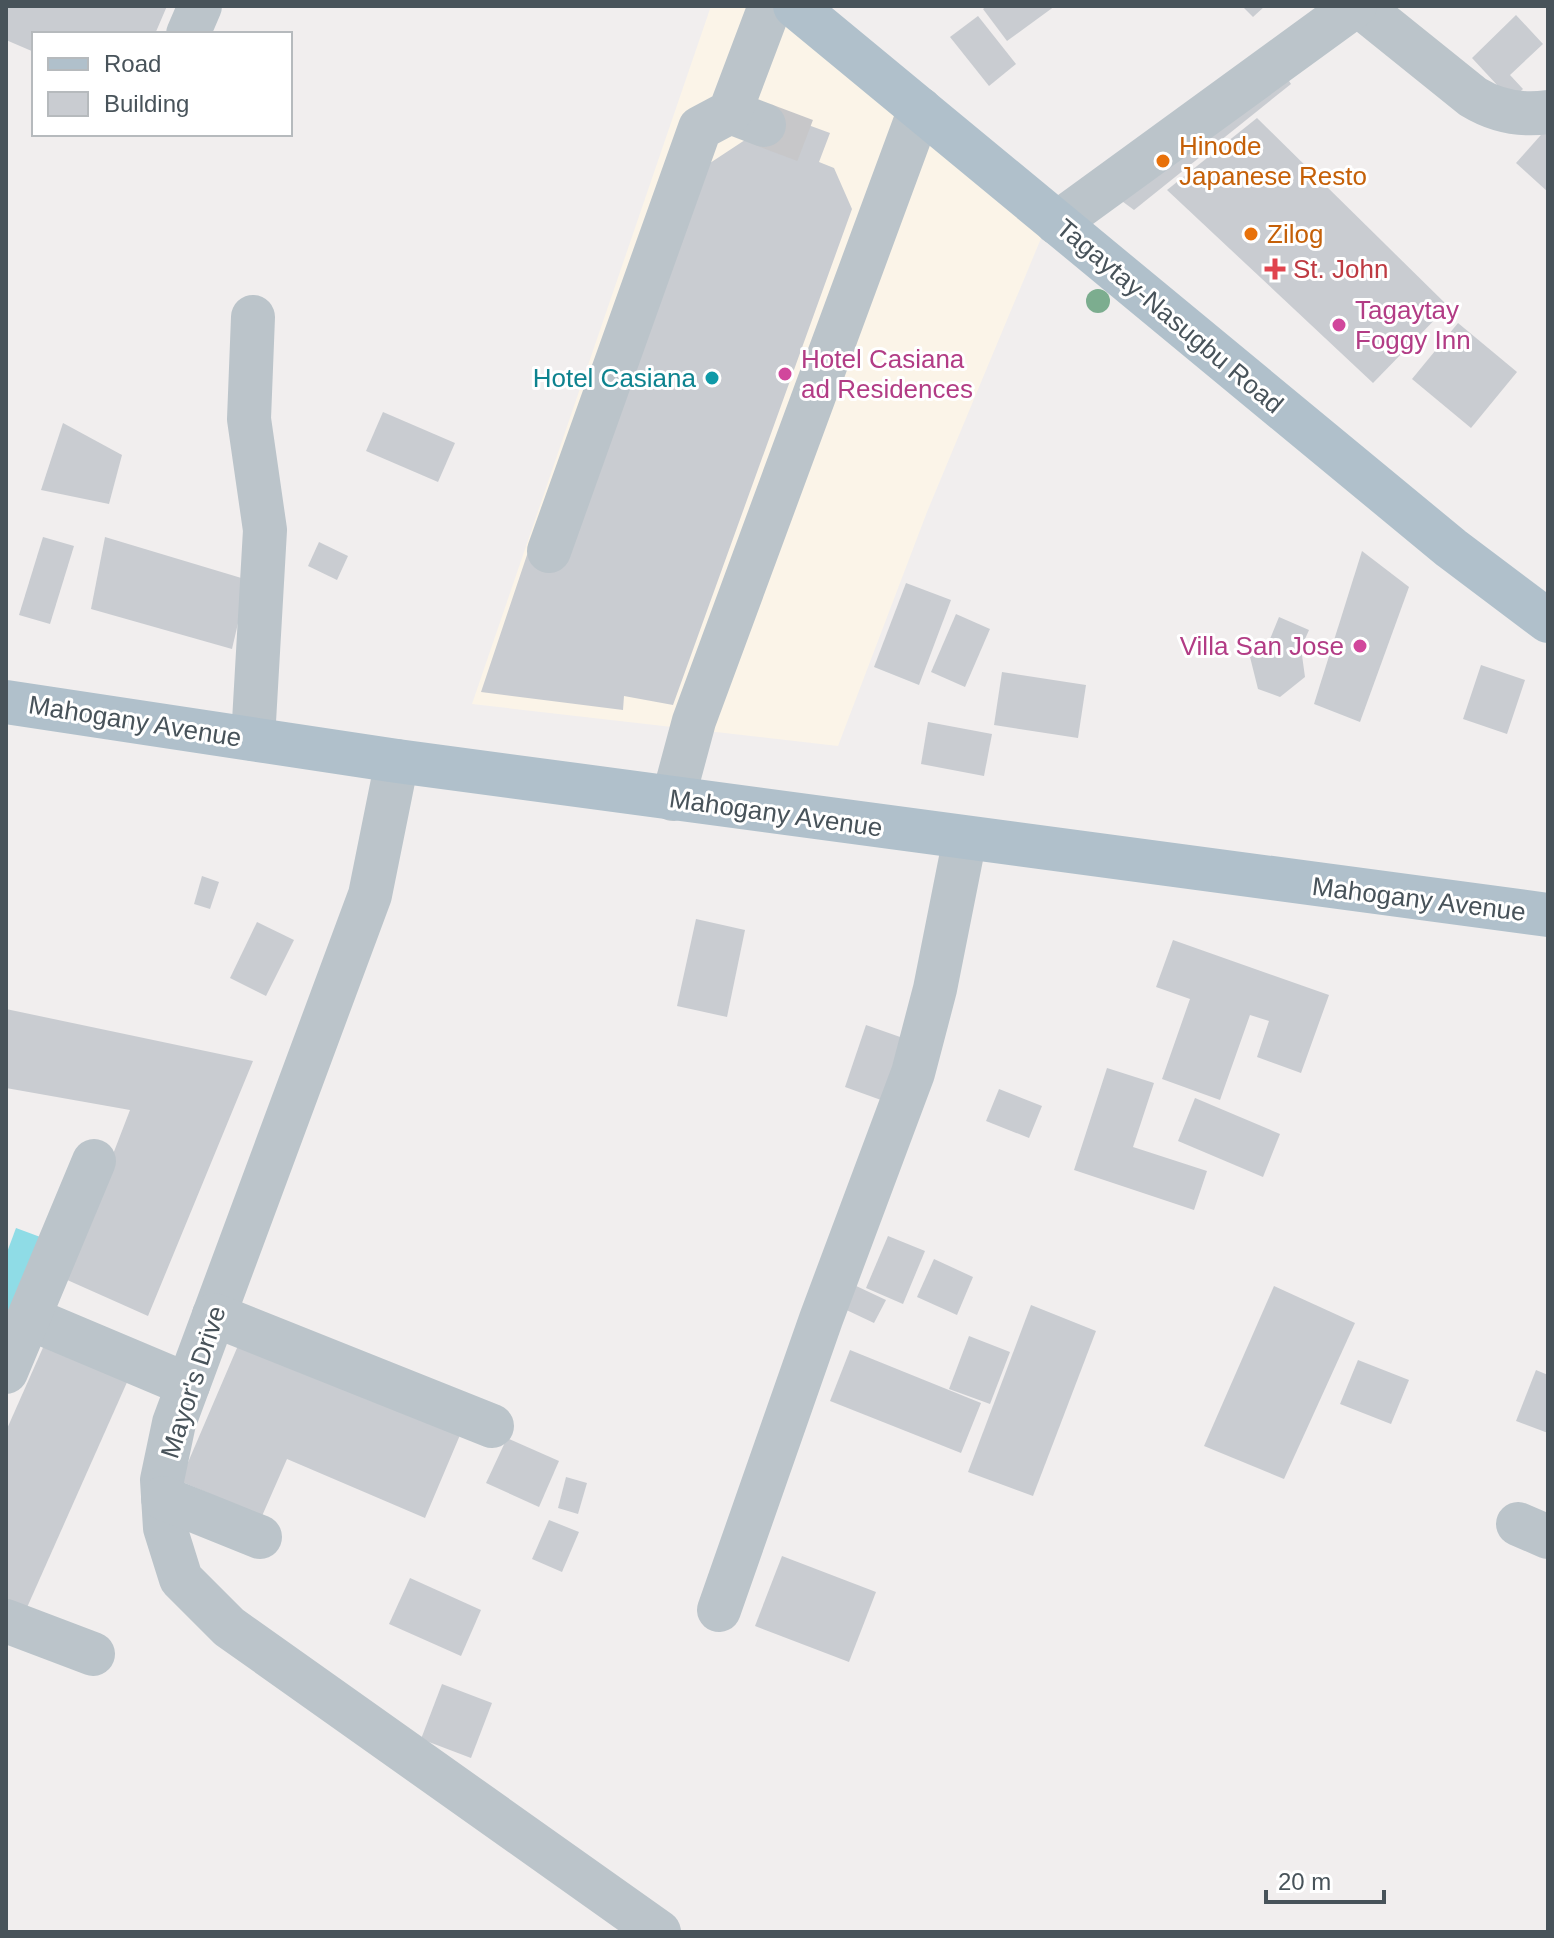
<svg xmlns="http://www.w3.org/2000/svg" width="1554" height="1938" viewBox="0 0 1554 1938" font-family="Arial,sans-serif">
<style>
.commercial{fill:#fbf4e8}
.water{fill:#8fdce6}
.building{fill:#c9ccd1}
.lines{fill:none;stroke-linecap:round;stroke-linejoin:round}
.minor-tunnel{stroke:#c7c7c9;stroke-width:44;stroke-dasharray:44 22;stroke-linecap:butt}
.minor{stroke:#bbc4ca;stroke-width:44}
.major{stroke:#b0c0cb;stroke-width:44}
.tree{fill:#7cad8f}
.food-dot{fill:#e8710a;stroke:#fff;stroke-width:3}
.health-dot{fill:#e0444e;stroke:#fff;stroke-width:3}
.hotel-dot{fill:#d1479c;stroke:#fff;stroke-width:3}
.culture-dot{fill:#0f9aa8;stroke:#fff;stroke-width:3}
.labels{text-anchor:middle;stroke-width:6;stroke-linejoin:round;paint-order:stroke}
.food-label{font-size:26px;fill:#c56008;stroke:#fff;text-anchor:start}
.health-label{font-size:26px;fill:#be3a42;stroke:#fff;text-anchor:start}
.hotel-label{font-size:26px;fill:#b23c85;stroke:#fff;text-anchor:start}
.street-label{font-size:26px;fill:#48535a;stroke:#fff}
.culture-label{font-size:26px;fill:#0d838f;stroke:#fff;text-anchor:end}
</style>
<rect width="100%" height="100%" fill="#f1eeee"/>
<polygon class="commercial" points="711,6 762,6 1042,236 927,512 838,746 472,704"/>
<polygon class="water" points="16,1228 43,1238 6,1336 6,1255"/>
<g class="building">
<polygon points="6,6 167,6 155,34 34,34 34,52 6,40"/>
<polygon points="987,6 1055,6 1007,41 983,9"/>
<polygon points="1242,6 1265,6 1253,17"/>
<polygon points="1516,15 1543,44 1510,75 1523,89 1511,100 1472,58"/>
<polygon points="978,16 1016,64 989,86 950,37"/>
<polygon points="1279,66 1291,84 1134,210 1107,190"/>
<polygon points="770,111 830,133 819,162 834,168 852,209 673,705 624,696 623,710 481,692 530,546 710,163 748,138"/>
<polygon points="1257,118 1448,306 1373,383 1167,190"/>
<polygon points="1548,127 1548,192 1516,163"/>
<polygon points="1458,323 1517,372 1471,428 1412,379"/>
<polygon points="383,412 455,443 438,482 366,451"/>
<polygon points="63,423 122,455 109,504 41,490"/>
<polygon points="43,537 74,546 50,624 19,615"/>
<polygon points="105,537 248,580 232,649 91,609"/>
<polygon points="319,542 348,556 337,580 308,566"/>
<polygon points="1362,551 1409,587 1360,722 1314,704"/>
<polygon points="906,583 951,600 919,685 874,667"/>
<polygon points="956,614 990,629 965,687 931,672"/>
<polygon points="1279,617 1309,630 1301,648 1305,677 1280,697 1258,689 1250,657 1270,639"/>
<polygon points="1481,665 1525,680 1507,734 1463,719"/>
<polygon points="1002,672 1086,685 1078,738 994,725"/>
<polygon points="928,722 992,734 984,776 921,764"/>
<polygon points="202,876 219,882 210,909 194,904"/>
<polygon points="696,919 745,930 727,1017 677,1006"/>
<polygon points="257,922 294,940 266,996 230,978"/>
<polygon points="1173,940 1329,995 1301,1073 1257,1057 1269,1021 1250,1015 1220,1100 1162,1079 1190,999 1156,987"/>
<polygon points="6,1009 253,1061 148,1316 65,1279 130,1110 6,1088"/>
<polygon points="866,1025 903,1038 881,1100 845,1087"/>
<polygon points="1107,1068 1154,1083 1133,1147 1207,1171 1194,1210 1074,1170"/>
<polygon points="999,1089 1042,1106 1029,1138 986,1121"/>
<polygon points="1195,1098 1280,1134 1263,1177 1178,1141"/>
<polygon points="888,1236 925,1251 903,1304 866,1288"/>
<polygon points="934,1259 973,1277 957,1315 917,1297"/>
<polygon points="852,1284 886,1300 874,1323 840,1307"/>
<polygon points="1274,1286 1355,1323 1284,1479 1204,1446"/>
<polygon points="1031,1305 1096,1331 1033,1496 968,1472"/>
<polygon points="49,1334 132,1371 21,1621 6,1614 6,1431"/>
<polygon points="243,1334 463,1428 425,1518 287,1459 262,1516 180,1481"/>
<polygon points="969,1336 1010,1352 990,1404 949,1389"/>
<polygon points="850,1350 981,1403 961,1453 830,1401"/>
<polygon points="1358,1360 1409,1380 1391,1424 1340,1404"/>
<polygon points="1536,1370 1548,1375 1548,1433 1516,1421"/>
<polygon points="507,1438 559,1461 539,1507 486,1483"/>
<polygon points="566,1477 587,1483 578,1514 558,1508"/>
<polygon points="549,1520 579,1532 562,1572 532,1559"/>
<polygon points="782,1556 876,1592 849,1662 755,1626"/>
<polygon points="410,1578 481,1610 461,1656 389,1624"/>
<polygon points="442,1684 492,1703 471,1758 421,1739"/>
</g>
<g class="lines">
<polyline class="minor-tunnel" points="764,125 825,148"/>
<g class="minor">
<path d="M1360,6L1473,97C1496,111 1521,116 1548,112"/>
<polyline points="188,34 200,6"/>
<polyline points="730,112 764,125"/>
<polyline points="1057,223 1355,6"/>
<polyline points="253,317 249,419 265,530 253,739"/>
<polyline points="549,551 700,128 730,112 770,6"/>
<polyline points="397,761 370,895 174,1423 162,1480 165,1528 181,1579 229,1627 659,1932"/>
<polyline points="673,799 694,721 920,109"/>
<polyline points="214,1315 492,1426"/>
<polyline points="29,1318 188,1385"/>
<polyline points="6,1372 94,1161"/>
<polyline points="163,1498 260,1537"/>
<polyline points="1518,1524 1548,1537"/>
<polyline points="719,1610 821,1319 913,1073 935,989 965,838"/>
<polyline points="6,1621 93,1654"/>
</g>
<g class="major">
<polyline points="795,6 1451,548 1548,621"/>
<polyline points="6,702 397,761 1548,915"/>
</g>
</g>
<circle class="tree" cx="1098" cy="301" r="12"/>
<g class="food-dot">
<circle cx="1163" cy="161" r="8"/>
<circle cx="1251" cy="234" r="8"/>
</g>
<path class="health-dot" d="M1271 257h8v8h8v8h-8v8h-8v-8h-8v-8h8z"/>
<g class="hotel-dot">
<circle cx="1339" cy="325" r="8"/>
<circle cx="785" cy="374" r="8"/>
<circle cx="1360" cy="646" r="8"/>
</g>
<circle class="culture-dot" cx="712" cy="378" r="8"/>
<g class="labels">
<g class="food-label">
<text x="1179" y="155">Hinode<tspan x="1179" dy="30">Japanese Resto</tspan></text>
<text x="1267" y="243">Zilog</text>
</g>
<g class="health-label">
<text x="1293" y="278">St. John</text>
</g>
<g class="hotel-label">
<text x="1355" y="319">Tagaytay<tspan x="1355" dy="30">Foggy Inn</tspan></text>
<text x="801" y="368">Hotel Casiana<tspan x="801" dy="30">ad Residences</tspan></text>
<text x="1344" y="655" text-anchor="end">Villa San Jose</text>
</g>
<g class="street-label">
<text transform="translate(1170 316) rotate(40)" y="9">Tagaytay-Nasugbu Road</text>
<text transform="translate(135 721) rotate(9)" y="9">Mahogany Avenue</text>
<text transform="translate(776 813) rotate(8)" y="9">Mahogany Avenue</text>
<text transform="translate(1419 899) rotate(7)" y="9">Mahogany Avenue</text>
<text transform="translate(193 1382) rotate(-72)" y="9">Mayor's Drive</text>
</g>
<g class="culture-label">
<text x="696" y="387">Hotel Casiana</text>
</g>
</g>
<rect width="1554" height="1938" fill="none" stroke="#48535a" stroke-width="16"/>
<rect x="32" y="32" width="260" height="104" fill="#ffffff" stroke="#b6babd" stroke-width="2"/>
<rect x="48" y="58" width="40" height="12" fill="#b0c0cb" stroke="#b6babd" stroke-width="2"/>
<text x="104" y="72" font-size="24" fill="#48535a">Road</text>
<rect x="48" y="92" width="40" height="24" fill="#c9ccd1" stroke="#b6babd" stroke-width="2"/>
<text x="104" y="112" font-size="24" fill="#48535a">Building</text>
<path d="M1266 1890v12h118v-12" fill="none" stroke="#48535a" stroke-width="4"/>
<text x="1278" y="1890" font-size="24" fill="#48535a" stroke="#ffffff" stroke-width="6" paint-order="stroke">20 m</text>
</svg>
